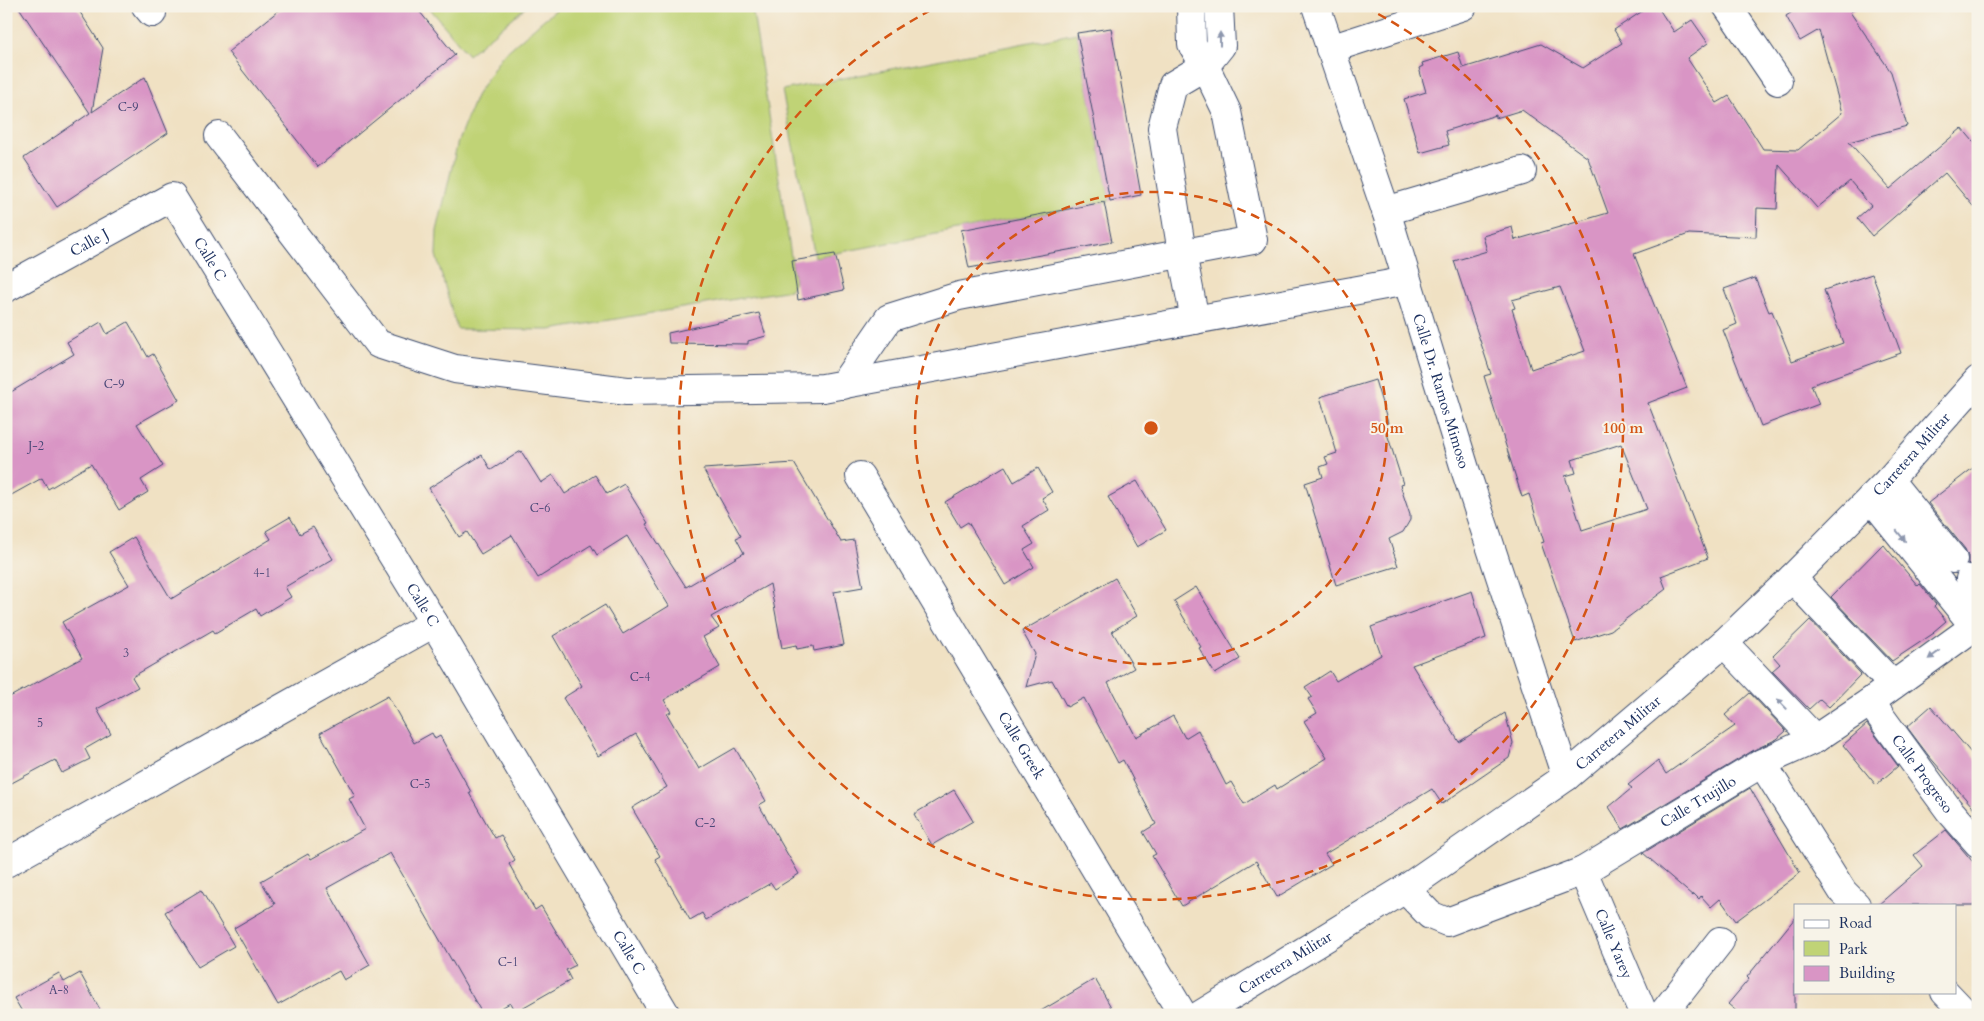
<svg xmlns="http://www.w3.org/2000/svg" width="1984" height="1021" viewBox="0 0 1984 1021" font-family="Cardo,serif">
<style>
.green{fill:#c0d376;stroke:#6e816a}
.building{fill:#d995c5;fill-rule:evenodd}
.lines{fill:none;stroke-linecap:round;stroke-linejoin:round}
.minor-casing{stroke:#3b4a6d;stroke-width:30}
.major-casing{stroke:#3b4a6d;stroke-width:30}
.minor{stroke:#fff;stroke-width:28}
.major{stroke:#fff;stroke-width:28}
.oneway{fill:#8d97ae}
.ring{fill:none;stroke:#d45514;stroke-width:2.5;stroke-dasharray:9 6}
.labels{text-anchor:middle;stroke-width:4;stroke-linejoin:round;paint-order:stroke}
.number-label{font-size:12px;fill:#4a4878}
.street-label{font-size:15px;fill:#1b2f5e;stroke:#f7f3e8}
.centre{fill:#d45514;stroke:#f7f3e8;stroke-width:2.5}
.ring-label{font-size:15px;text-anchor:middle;font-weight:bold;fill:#d45514;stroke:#f7f3e8;stroke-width:4;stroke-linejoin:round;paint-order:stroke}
</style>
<rect width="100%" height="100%" fill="#f7f3e8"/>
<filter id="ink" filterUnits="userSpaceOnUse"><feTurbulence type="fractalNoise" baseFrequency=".02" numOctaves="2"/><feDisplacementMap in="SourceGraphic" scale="10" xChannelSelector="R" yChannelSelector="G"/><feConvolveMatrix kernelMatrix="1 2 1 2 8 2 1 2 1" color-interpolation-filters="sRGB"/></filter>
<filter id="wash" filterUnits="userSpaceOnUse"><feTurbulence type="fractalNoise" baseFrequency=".0096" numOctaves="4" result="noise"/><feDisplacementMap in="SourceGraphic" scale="20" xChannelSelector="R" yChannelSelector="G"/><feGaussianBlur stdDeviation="1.12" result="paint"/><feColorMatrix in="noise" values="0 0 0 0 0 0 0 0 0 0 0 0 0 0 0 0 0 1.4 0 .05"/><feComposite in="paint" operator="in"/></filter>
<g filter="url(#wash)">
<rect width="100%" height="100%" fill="#f0e1c3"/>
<g class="green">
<polygon points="428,6 527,6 468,55"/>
<polygon points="561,6 752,6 795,282 790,290 550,330 457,329 436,255 437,231 458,141 476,96 501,57 543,20"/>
<polygon points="1077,33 1110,201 815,257 782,90"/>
</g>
<g id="blocks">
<g class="building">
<polygon points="18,6 76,6 103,48 92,112 145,77 168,133 57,207 24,158 90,113"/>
<polygon points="284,6 415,6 455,55 318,167 228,52"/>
<path d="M1650,6H1657L1674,32L1692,20L1708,43L1687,58L1717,103L1729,96L1763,149L1798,150L1842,113L1819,30L1800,41L1786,16L1801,6H1860L1850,12L1891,72L1907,126L1849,142L1890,189L1962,128L1978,147V212L1945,173L1872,236L1857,218L1871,206L1850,181L1817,208L1779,165L1777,209L1757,208L1756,237L1689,234L1634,254L1687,388L1648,403L1708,558L1661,576L1666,589L1611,630L1575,642L1541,543L1544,542L1529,494L1522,497L1484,376L1491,374L1454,261L1487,251L1483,236L1512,227L1515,240L1608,213L1588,158L1522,110L1496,118V115L1445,131L1449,145L1420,153L1404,99L1426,92L1419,68L1423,66L1422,63L1458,52L1463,68L1541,44L1583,68L1622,43L1614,30ZM1560,287L1585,351L1531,369L1512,309L1515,308L1512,300ZM1621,444L1647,509L1582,530L1565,476L1576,473L1572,460Z"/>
<polygon points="1111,28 1141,195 1110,201 1077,33"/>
<polygon points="1104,202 1112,242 969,268 961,230"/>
<polygon points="835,254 844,290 798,300 792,261"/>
<polygon points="1872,274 1901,353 1811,385 1819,404 1761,426 1723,330 1737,324 1724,289 1755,278 1769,312 1772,311 1792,361 1843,343 1824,290"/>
<polygon points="759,313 766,336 748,341 748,344 669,343 668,333"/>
<polygon points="101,322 107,334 128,322 148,357 153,354 179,400 137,424 163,466 141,480 148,492 119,510 91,464 48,489 42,478 6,498 6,395 74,354 67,342"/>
<polygon points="1375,380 1388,423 1384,424 1403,484 1400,485 1410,515 1410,520 1403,532 1389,539 1398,566 1336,585 1305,483 1323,477 1320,467 1328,464 1325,457 1337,453 1320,397"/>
<polygon points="521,451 541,483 553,475 565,494 595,475 607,494 624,484 648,523 646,524 686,587 744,553 736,538 741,536 703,469 794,463 841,542 854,540 863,587 834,592 844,645 814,651 813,646 797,649 796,645 782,648 770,584 711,617 719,628 703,637 720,667 664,700 671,712 667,714 699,769 735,748 766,801 759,805 799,874 775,889 771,883 706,920 702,913 690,920 655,859 660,856 632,808 667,787 636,734 598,756 563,698 582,686 553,636 605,605 623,634 669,606 627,536 597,555 591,545 538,578 512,535 481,554 467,532 459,537 429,488 482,455 491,470"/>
<polygon points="1978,464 1978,566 1968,564 1968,556 1965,549 1928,503"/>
<polygon points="1005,466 1014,482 1038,468 1052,492 1042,498 1049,510 1023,526 1034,544 1024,550 1034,567 1005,585 968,522 960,527 945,502"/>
<polygon points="1137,481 1166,530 1137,547 1108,497"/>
<polygon points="290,517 300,534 313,527 333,559 285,587 291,597 260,616 256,609 215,633 213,630 132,677 138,687 97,709 111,734 85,749 90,759 62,773 55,760 6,786 6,699 82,658 62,622 129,585 109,552 134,537 171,599 271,539 266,531"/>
<polygon points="1883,544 1918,586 1920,584 1936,604 1934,606 1946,621 1933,632 1934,633 1892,661 1831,597"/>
<polygon points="1115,578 1137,616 1112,631 1134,668 1108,683 1136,737 1173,716 1185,738 1198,730 1226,785 1231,782 1244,804 1275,785 1277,789 1327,758 1304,721 1317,713 1308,699 1312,697 1305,687 1330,671 1336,681 1381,655 1371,627 1472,591 1486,638 1412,665 1459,742 1505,713 1513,743 1509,758 1442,804 1432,789 1325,854 1332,864 1277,897 1256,861 1182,906 1152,856 1156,854 1143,832 1156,824 1123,760 1118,763 1084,698 1067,707 1052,680 1026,687 1035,654 1022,631"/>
<polygon points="1196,587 1240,659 1215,674 1199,648 1201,647 1174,601"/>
<polygon points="1810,620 1861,674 1829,707 1820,699 1809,709 1772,671 1780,664 1773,656"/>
<polygon points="1750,693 1786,731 1777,739 1754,750 1623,829 1609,807 1632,788 1628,785 1658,761 1666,774 1735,726 1725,715"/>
<polygon points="388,696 414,743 432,733 435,739 440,736 471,792 469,793 495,838 501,835 515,860 509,864 535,910 541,906 576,965 566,970 571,980 515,1012 510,1003 489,1015 483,1015 390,853 327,888 370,965 344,980 339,971 278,1005 234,928 275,904 261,881 308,854 311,859 365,829 349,799 355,796 320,733"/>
<polygon points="1931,706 1978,761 1978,813 1928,755 1907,727"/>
<polygon points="1867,724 1898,766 1876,785 1843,745"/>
<polygon points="1750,788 1800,873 1736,921 1720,899 1711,907 1701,896 1699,899 1694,894 1693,896 1643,853"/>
<polygon points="954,790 973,821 932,845 914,814"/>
<polygon points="1946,830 1978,868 1978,905 1878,905 1923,866 1914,855"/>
<polygon points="201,890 234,946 198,967 165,912"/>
<polygon points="1795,918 1795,1015 1741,1015 1728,1004 1749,979 1747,977"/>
<polygon points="59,973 64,982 80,973 103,1015 24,1015 14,998"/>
<polygon points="1095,979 1111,1007 1097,1015 1034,1015"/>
</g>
</g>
</g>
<g filter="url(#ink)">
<use href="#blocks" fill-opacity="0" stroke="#3b4a6d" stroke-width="1"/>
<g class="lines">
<defs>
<g id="minor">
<polyline points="146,6 152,13"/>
<path id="s1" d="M1316,6L1386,211L1465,469L1566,777"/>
<polyline points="1727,6 1778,81"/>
<polyline points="1330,49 1463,6"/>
<polyline points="219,136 378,344 455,369 627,391 823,388 1407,281"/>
<polyline points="1386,211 1522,171"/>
<path id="s2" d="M6,288L172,197L434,623L666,1015"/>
<polyline points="1195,320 1182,253 1162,128 1173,85 1205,66 1221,46 1219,6"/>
<polyline points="843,385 889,318 959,296 1253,240 1227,112 1205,66 1192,44 1191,6"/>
<path id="s3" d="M860,476L1183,1015"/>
<polyline points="1889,480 1953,559"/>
<polyline points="1871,498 1974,626"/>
<polyline points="1792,578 1893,685"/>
<polyline points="1970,579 1978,592"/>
<polyline points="1724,643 1815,739"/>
<path id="s4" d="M1870,702L1949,810L1978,843"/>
<polyline points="1762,763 1843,892 1856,905"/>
<polyline points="6,863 434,623"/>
<path id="s5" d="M1583,871L1644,1015"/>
<path id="s6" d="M1405,889L1430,915L1447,922L1583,871L1762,763L1815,739L1870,702L1978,624"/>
<polyline points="1945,992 1967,1015"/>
<polyline points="1662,1015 1720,941"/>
</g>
<g id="major">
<path id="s7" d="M1200,1015L1405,889L1566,777L1724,643L1792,578L1889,480L1978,380"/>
</g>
</defs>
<use href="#minor" class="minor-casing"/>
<use href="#major" class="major-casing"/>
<use href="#minor" class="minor"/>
<use href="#major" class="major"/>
</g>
<defs><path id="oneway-solid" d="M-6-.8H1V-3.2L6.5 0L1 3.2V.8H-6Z" transform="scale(1.25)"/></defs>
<g class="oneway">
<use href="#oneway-solid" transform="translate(1220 39) rotate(-90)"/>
<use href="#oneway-solid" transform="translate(1901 536) rotate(51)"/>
<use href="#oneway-solid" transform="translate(1934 655) rotate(144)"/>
<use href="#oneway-solid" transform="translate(1782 704) rotate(-134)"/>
</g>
</g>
<g class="ring">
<circle cx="1151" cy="428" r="236"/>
<path d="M1365 7A472 472 0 1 1 937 7"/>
</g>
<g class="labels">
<g class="number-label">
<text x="128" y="111">C-9</text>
<text x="114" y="388">C-9</text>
<text x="36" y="450">J-2</text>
<text x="540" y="512">C-6</text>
<text x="262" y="577">4-1</text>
<text x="126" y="657">3</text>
<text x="640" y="681">C-4</text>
<text x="40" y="727">5</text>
<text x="420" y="788">C-5</text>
<text x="705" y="827">C-2</text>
<text x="508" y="966">C-1</text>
<text x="59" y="994">A-8</text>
</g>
<g class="street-label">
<text dy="5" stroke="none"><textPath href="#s2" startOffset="95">Calle J</textPath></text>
<text dy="5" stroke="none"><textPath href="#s2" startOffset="262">Calle C</textPath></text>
<text dy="5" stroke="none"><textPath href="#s1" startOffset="405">Calle Dr. Ramos Mimoso</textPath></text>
<text dy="5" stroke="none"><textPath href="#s7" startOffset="910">Carretera Militar</textPath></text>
<text dy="5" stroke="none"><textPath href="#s2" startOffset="668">Calle C</textPath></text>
<text dy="5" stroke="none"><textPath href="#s7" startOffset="505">Carretera Militar</textPath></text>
<text dy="5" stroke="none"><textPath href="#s3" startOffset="314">Calle Greek</textPath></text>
<text dy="5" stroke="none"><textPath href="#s4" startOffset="89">Calle Progreso</textPath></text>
<text dy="5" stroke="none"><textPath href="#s6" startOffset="334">Calle Trujillo</textPath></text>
<text dy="5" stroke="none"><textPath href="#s5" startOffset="79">Calle Yarey</textPath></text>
<text dy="5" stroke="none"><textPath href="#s2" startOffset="1072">Calle C</textPath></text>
<text dy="5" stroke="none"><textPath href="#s7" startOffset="100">Carretera Militar</textPath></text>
</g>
</g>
<circle cx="1151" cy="428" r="8" class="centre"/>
<g class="ring-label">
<text x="1387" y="433">50 m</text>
<text x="1623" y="433">100 m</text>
</g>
<rect width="1984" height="1021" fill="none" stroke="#f7f3e8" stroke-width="25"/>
<rect x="1794" y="904" width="162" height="90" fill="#f7f3e8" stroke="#9fa5b1"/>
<rect x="1804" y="920" width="25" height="8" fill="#ffffff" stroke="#9fa5b1"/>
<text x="1839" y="928" font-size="15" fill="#1b2f5e">Road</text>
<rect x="1804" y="941" width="25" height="15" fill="#c0d376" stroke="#9fa5b1"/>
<text x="1839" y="954" font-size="15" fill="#1b2f5e">Park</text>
<rect x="1804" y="966" width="25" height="15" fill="#d995c5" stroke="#9fa5b1"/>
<text x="1839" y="978" font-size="15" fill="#1b2f5e">Building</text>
</svg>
